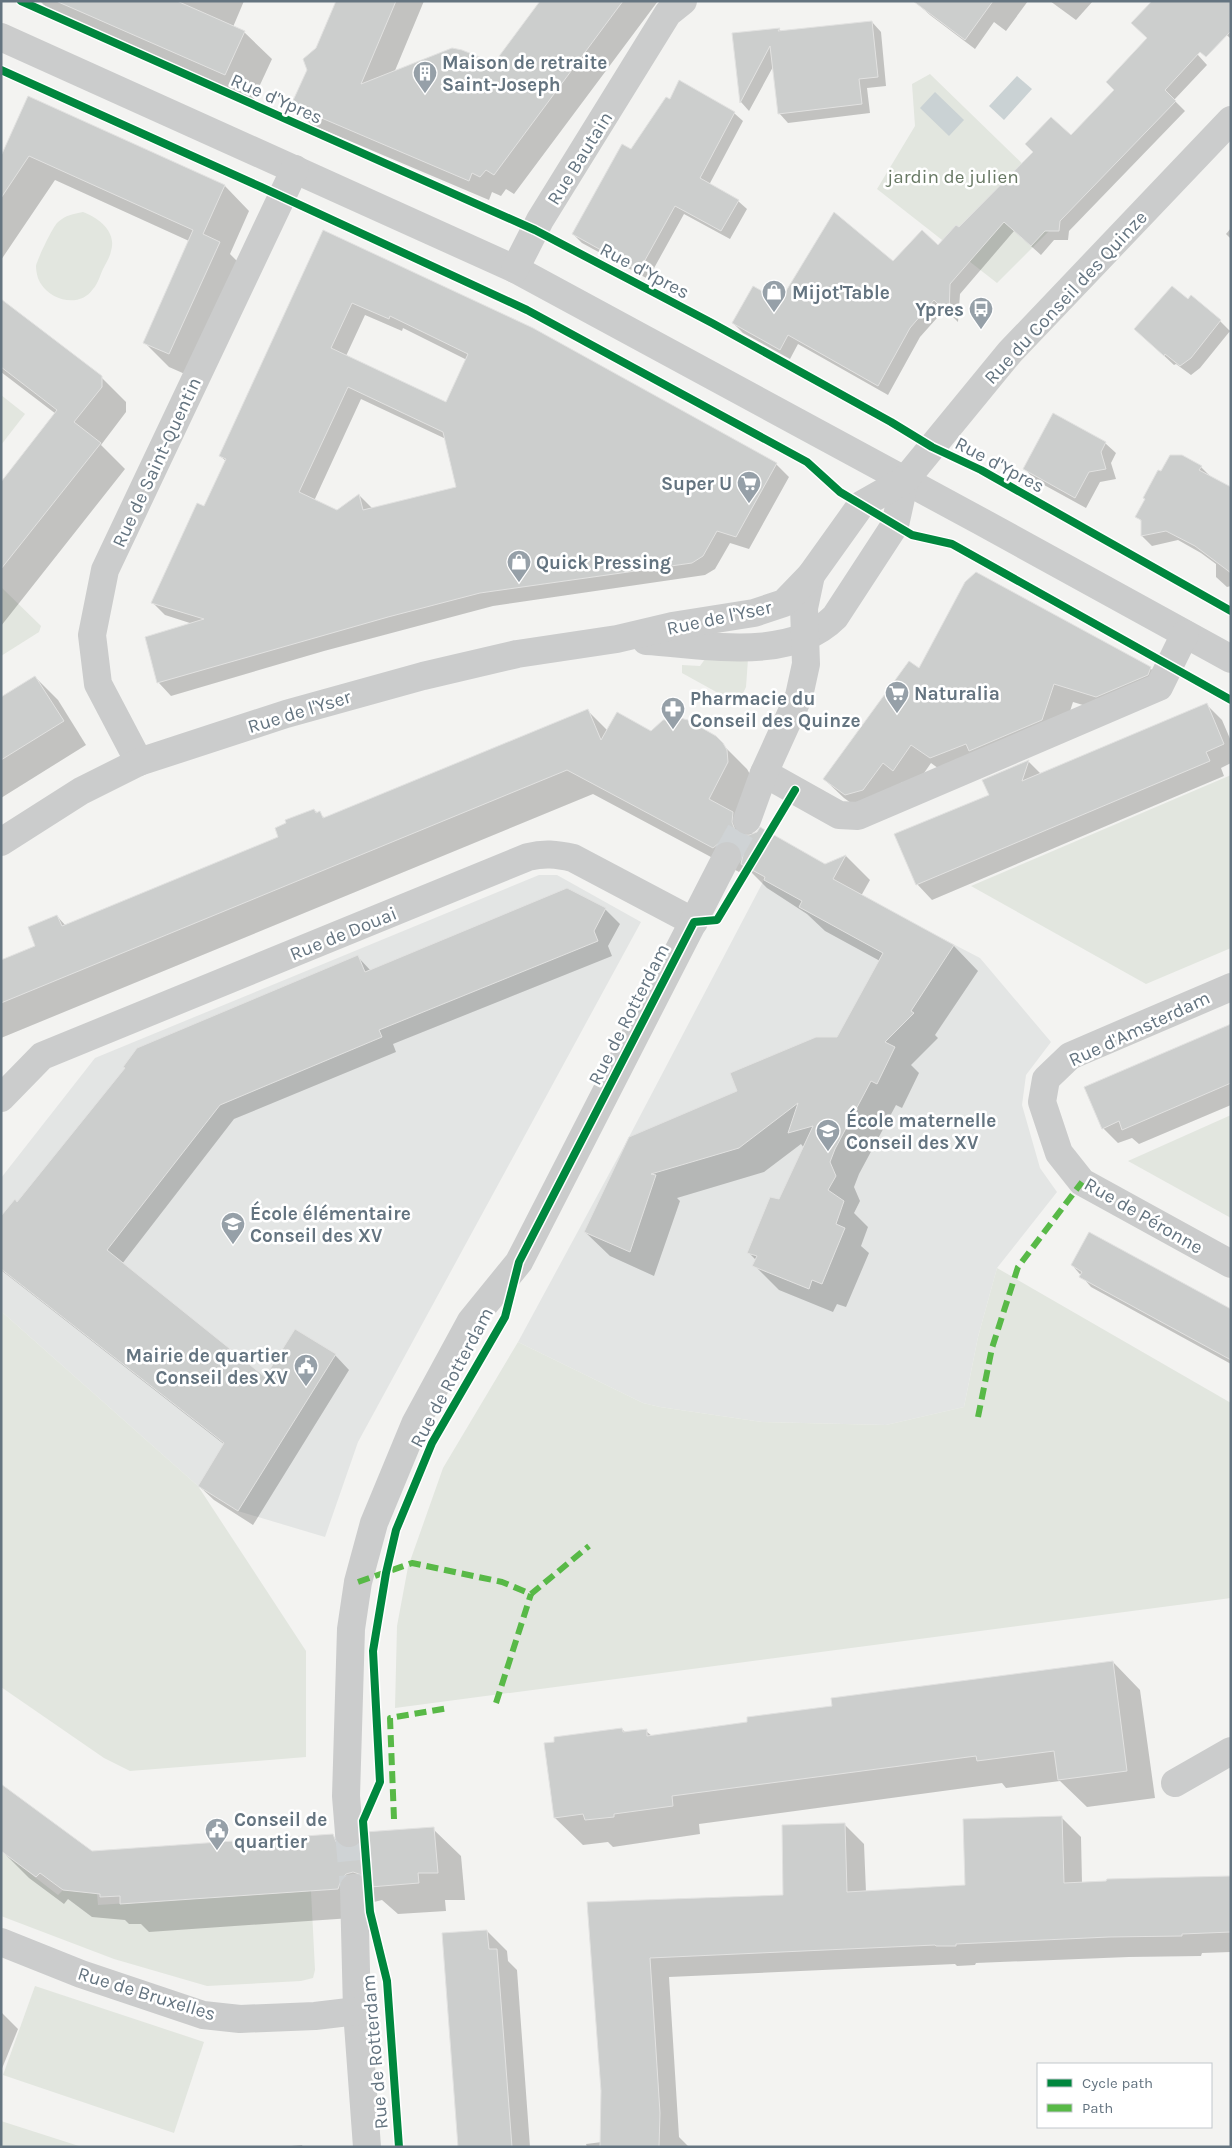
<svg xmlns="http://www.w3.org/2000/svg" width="1232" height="2148" viewBox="0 0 1232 2148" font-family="Karla,sans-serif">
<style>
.built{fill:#e3e5e4}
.green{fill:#e2e6df}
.water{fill:#cad2d4}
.shadow{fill:#0003;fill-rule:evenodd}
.building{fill:#cccecd;stroke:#e2e2e1;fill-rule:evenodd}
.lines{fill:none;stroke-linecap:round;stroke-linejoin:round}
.minor-tunnel{stroke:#cfd3d5;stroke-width:28;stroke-dasharray:28 14;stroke-linecap:butt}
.minor{stroke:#cbcccc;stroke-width:28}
.quiet{stroke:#58b947;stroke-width:6;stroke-dasharray:12 6;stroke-linecap:butt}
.cycleway-casing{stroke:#fff;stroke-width:11}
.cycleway{stroke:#00873e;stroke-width:8}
.labels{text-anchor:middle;stroke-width:5;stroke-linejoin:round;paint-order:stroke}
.poi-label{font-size:19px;font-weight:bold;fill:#647480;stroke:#fff;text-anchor:start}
.street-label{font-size:19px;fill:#647480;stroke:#fff}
.park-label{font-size:19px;fill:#677863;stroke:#fff}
</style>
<rect width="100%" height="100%" fill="#f3f3f1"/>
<g class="built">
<polygon points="539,875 557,875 641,922 358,1442 325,1537 238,1511 198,1486 1,1311 1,1178 95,1058"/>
<polygon points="764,880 802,901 799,907 882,952 901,917 980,958 1051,1042 1026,1075 1022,1105 1040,1168 1057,1192 997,1268 978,1337 964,1407 886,1425 762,1422 660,1407 643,1403 518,1342 629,1137"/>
</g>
<g class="green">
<polygon points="930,74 1070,210 997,283 877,189 915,126 912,84"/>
<path d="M83,212C99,218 117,232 111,251C110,257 106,263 103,269C100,275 98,284 93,289C80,308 52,301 41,284C38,280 36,272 36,266C37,260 53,226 58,222C66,215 73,214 83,212Z"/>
<polygon points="1,395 25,414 1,445"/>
<polygon points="1,587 41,626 39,632 1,656"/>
<polygon points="708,655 748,659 746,687 738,704 682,673 682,665 700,666"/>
<polygon points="1231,775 1231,948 1146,984 971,886"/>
<polygon points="1231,1115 1231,1218 1128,1161"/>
<polygon points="997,1268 1231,1403 1231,1598 395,1708 397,1626 408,1567 443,1468 518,1342 643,1403 660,1407 762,1422 886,1425 964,1407 978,1337"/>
<polygon points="1,1311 198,1486 306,1651 306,1757 130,1771 104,1758 1,1687"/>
<polygon points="1,1851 58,1895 63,1890 97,1893 98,1905 311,1891 315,1970 313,1978 301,1981 207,1986 114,1959 1,1916"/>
<polygon points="35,1986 204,2042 174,2133 3,2075"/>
<polygon points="1,2121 82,2147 1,2147"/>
</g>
<g class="water">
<polygon points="1017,76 1032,89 1004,120 989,106"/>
<polygon points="935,92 964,120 949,136 920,108"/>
</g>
<g class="shadow">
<polygon points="40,1 244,1 233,27 244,32 272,59 252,102 53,14"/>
<polygon points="337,1 424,1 394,73 494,65 540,3 538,1 658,1 514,194 506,189 501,196 492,192 489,200 312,125 292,105"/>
<polygon points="924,1 1028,1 1006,31 994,22 975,49 930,15 920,6"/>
<polygon points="1050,1 1093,1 1076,20"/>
<polygon points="1191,1 1231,1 1231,39"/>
<polygon points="872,22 881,32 886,86 867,88 870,113 788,123 779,113 774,65 749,111 741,102 734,34 779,29 782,32"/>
<polygon points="1158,29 1198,55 1207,65 1174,100 1185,111 1069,231 1068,240 1054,240 1041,255 1014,231 960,294 958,322 945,309 920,337 888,395 798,344 790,359 743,333 733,323 780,302 938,247 1071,137 1116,90"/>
<polygon points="29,98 225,186 249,211 230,254 244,268 194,378 169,367 144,342 189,241 55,180 1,260 1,159"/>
<polygon points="734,113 743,121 709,185 738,201 747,209 730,239 684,214 648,279 582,243 573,234 631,151"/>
<polygon points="1231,228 1231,239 1226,234"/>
<path d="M323,232L776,464L789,477L749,549L730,543L715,569L705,575L493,606L324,651L171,696L159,683L146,638L193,624L165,615L153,603L204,507L226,461L220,456ZM365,315L402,331L403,328L467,360L446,403L346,356ZM361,399L446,439L457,488L372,508L359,495L338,511L314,501Z"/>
<polygon points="1,301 101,377 126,402 126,412 101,445 125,469 1,626 1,484 56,414 1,372"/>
<polygon points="1188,301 1220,321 1230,331 1200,368 1191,375 1176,364 1174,365 1146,339"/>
<polygon points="1105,443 1116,453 1111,463 1116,479 1100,482 1086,508 1035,480 1025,469"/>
<polygon points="1201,467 1211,477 1231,489 1231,586 1227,587 1216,577 1216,564 1201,553 1178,540 1152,546 1142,536 1142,522 1137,516"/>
<polygon points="1150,668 1170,687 1116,715 1073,702 1061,739 950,777 931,763 913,789 902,782 882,809 865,813 844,798 824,779 920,669"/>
<polygon points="35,677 58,700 86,745 1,798 1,698"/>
<polygon points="1206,704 1222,720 1231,741 1231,763 1221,768 1224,776 932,900 917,884 991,796 1028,761 1041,774"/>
<polygon points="588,711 608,731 715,737 747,769 751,776 736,817 754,835 825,865 846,856 870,880 861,896 954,946 978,971 935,1035 938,1038 911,1065 919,1073 902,1108 896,1105 859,1174 854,1187 860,1201 854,1213 868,1227 861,1246 869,1253 846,1307 837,1304 833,1312 779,1290 754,1265 756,1260 749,1253 780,1200 804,1148 801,1144 764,1172 677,1198 680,1201 654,1276 610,1256 585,1232 739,1092 838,1038 880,961 825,931 807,914 767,888 745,866 739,872 593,794 1,1038 1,961 37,946 57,916 66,926 280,837 314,810 325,818"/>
<polygon points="605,909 620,924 608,946 612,956 393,1044 396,1052 234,1119 122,1264 266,1379 335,1355 349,1370 253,1525 214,1500 199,1486 225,1445 1,1270 1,1229 358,957 371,971"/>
<polygon points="1231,1026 1231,1105 1139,1144 1132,1138 1118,1143 1103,1128"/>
<polygon points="1072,1265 1231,1311 1231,1364 1091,1287"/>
<polygon points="1113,1662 1140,1690 1155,1798 1087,1807 1060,1781 1006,1788 1002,1783 699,1824 700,1834 613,1847 608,1842 583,1845 555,1818 622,1729 626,1733 646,1731 652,1736 749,1723 834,1707"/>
<polygon points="1061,1817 1081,1837 1082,1883 1231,1877 1231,1952 1202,1953 1201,1956 1129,1957 976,1963 975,1965 957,1966 955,1964 669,1977 679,2137 689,2147 587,2147 586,2144 602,2142 602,2091 588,1903 784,1896 845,1825 864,1844 866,1892 966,1886"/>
<polygon points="433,1829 461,1856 465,1900 445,1900 446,1911 398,1914 382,1900 374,1902 368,1908 366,1917 149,1932 141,1924 129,1924 125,1920 92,1917 68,1899 64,1904 29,1878 1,1850 92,1853 333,1836 346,1849 350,1850"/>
<polygon points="487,1931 507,1951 508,1961 517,1970 530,2147 459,2147"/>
<polygon points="1,2012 18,2029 1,2071"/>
<polygon points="302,2145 303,2147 280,2147"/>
</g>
<g class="building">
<polygon points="56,1 177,1 245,31 225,75"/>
<polygon points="336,1 396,1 361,84 452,48 462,50 494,63 540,1 623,1 494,175 486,170 480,177 472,173 469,181 291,105 307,70 303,59 316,48"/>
<polygon points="913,1 993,1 965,40"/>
<polygon points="1152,1 1231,1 1231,31 1206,57 1200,52 1165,90 1176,101 1060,221 1059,231 1045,231 1031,246 1004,222 950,284 949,315 934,300 910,328 878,386 788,335 780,350 732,323 753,286 780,301 834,212 893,261 922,230 938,245 956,225 959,227 1033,152 1025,144 1051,117 1071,135 1114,90 1106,82 1147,38 1131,23"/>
<polygon points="872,21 878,77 859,79 862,104 778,114 770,46 740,103 732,33 780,28 778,31"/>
<polygon points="679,80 735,112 700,178 739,200 721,231 675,206 639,271 572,234 622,144 631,149 666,97 670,99"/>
<polygon points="28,96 225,185 203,234 220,242 169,354 143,343 193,230 29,156 1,198 1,156"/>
<path d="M323,230L533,328L777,463L736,537L717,531L703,556L692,563L480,593L388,617L157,683L145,637L204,619L151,603L197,503L204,506L226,459L219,456ZM352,303L389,319L390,316L468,354L446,402L331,348ZM348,387L443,432L456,487L363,510L359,494L337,510L299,492Z"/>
<polygon points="1172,286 1188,299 1191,295 1221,320 1191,358 1180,366 1165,354 1164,356 1134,329"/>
<polygon points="1,299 102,376 102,387 74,422 101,443 1,569 1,482 57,410 1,367"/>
<polygon points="1053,413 1106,442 1101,452 1106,469 1089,472 1075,498 1023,469"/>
<polygon points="1170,455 1182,455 1202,466 1199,470 1231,487 1231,573 1195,546 1166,531 1141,536 1141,520 1135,517 1145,499 1143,498 1158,470 1161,471"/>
<polygon points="976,572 1151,667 1148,675 1096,697 1054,684 1042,720 969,751 966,744 930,758 911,745 893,771 883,763 863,790 845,795 823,779 909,661 919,668 965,582"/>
<polygon points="35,676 64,721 1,760 1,697"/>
<polygon points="1207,703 1224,744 1206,752 1210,761 916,885 894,834 989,795 982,780 1029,760 1022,781"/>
<polygon points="588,709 601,740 617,712 651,731 663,720 680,718 688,720 716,736 723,743 727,750 728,762 709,799 733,812 732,822 735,830 742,835 749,835 757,832 760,827 825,864 846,855 833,879 954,945 911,1011 914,1013 885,1042 895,1047 877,1084 871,1081 835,1149 830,1162 836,1176 828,1190 844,1201 836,1224 845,1228 822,1284 812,1280 809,1289 752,1266 757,1256 747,1253 770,1197 779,1199 813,1126 788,1133 798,1103 739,1148 651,1174 656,1175 630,1252 584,1232 629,1137 737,1091 730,1073 816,1037 837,1037 883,953 799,907 802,901 764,880 765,877 741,864 743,855 740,848 735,842 726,840 719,843 713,848 567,770 1,1003 1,960 35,946 28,927 57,915 62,926 278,837 275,828 286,823 285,820 314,809 316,813 320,811 323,818"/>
<polygon points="567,888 606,908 594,931 598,941 379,1030 382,1037 220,1105 107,1250 265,1377 295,1329 336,1354 238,1511 198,1486 224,1443 1,1269 1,1216 15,1199 17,1202 125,1068 123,1067 137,1048 358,955 365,972"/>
<polygon points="1231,1024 1231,1083 1122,1130 1119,1121 1102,1129 1084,1087"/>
<polygon points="1089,1232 1231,1309 1231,1360 1079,1277 1082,1272 1071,1265"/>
<polygon points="1113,1661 1127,1771 1058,1780 1054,1751 977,1761 976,1756 672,1796 673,1806 614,1814 614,1817 585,1820 583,1814 554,1818 544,1743 554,1742 554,1737 622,1728 623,1732 647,1729 647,1736 747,1722 747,1717 832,1706 831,1698"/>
<polygon points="1,1784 92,1851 333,1834 336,1842 343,1847 350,1849 358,1846 363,1839 365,1832 434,1827 438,1873 418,1873 419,1883 370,1887 367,1879 362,1875 353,1872 346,1874 341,1880 338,1889 120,1904 120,1896 100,1897 100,1894 63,1890 40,1873 36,1877 1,1851"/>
<polygon points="1062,1816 1064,1883 1106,1881 1107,1879 1231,1876 1231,1932 1182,1934 1182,1936 1109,1937 956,1944 956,1946 936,1946 935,1945 650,1958 660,2113 659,2147 600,2147 601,2091 587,1902 783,1895 782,1825 845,1823 847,1892 965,1885 963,1819"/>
<polygon points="487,1930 489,1949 497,1949 512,2147 458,2147 442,1933"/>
</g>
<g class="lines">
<g class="minor-tunnel">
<polyline points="727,856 747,820"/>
<polyline points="349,1833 354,1888"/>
</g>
<g class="minor">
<polyline points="1,37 515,269 982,522 1231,659"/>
<polyline points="515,269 540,220 668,13 683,1"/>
<path d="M646,641C704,644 789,663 835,617L895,525L905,480"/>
<polyline points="139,762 98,684 92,635 105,570 295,169"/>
<polyline points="764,773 839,815 858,816 1159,687 1185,634"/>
<polyline points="747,820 764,773 799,696 806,664 804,608 811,575"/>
<polyline points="1,842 81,791 139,762 286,714 423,676 517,654 617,639 672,626 754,613 784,603 811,575 861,505 905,480 1010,352 1231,120"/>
<polyline points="1231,987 1070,1056 1046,1079 1042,1102 1059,1153 1082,1182 1231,1264"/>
<path d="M1,1098L42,1056L528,857C544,853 556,854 573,858L694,922"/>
<polyline points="1175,1783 1231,1751"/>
<polyline points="349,1833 346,1796 351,1629 358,1582 374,1523 415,1424 471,1321 519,1262 727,856"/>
<polyline points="354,1888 357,2011 367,2147"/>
<polyline points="1,1942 81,1974 203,2015 240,2019 315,2016 357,2011"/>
</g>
<g class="quiet">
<polyline points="978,1417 992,1348 1018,1267 1082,1182"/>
<polyline points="358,1582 412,1563 502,1582 531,1594 589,1546"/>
<polyline points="496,1703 531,1594"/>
<polyline points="394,1819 390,1718 448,1708"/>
</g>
<defs>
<g id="cycleway">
<polyline points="21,1 535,230 712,323 891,422 932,447 981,470 1231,611"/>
<polyline points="1,70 261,187 527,310 807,462 840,492 912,535 952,544 1231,700"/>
<polyline points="399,2147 387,1981 370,1912 363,1821 380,1782 373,1651 386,1573 396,1530 432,1443 505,1317 519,1262 694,922 717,920 795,790"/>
</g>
</defs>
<use href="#cycleway" class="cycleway-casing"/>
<use href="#cycleway" class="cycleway"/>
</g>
<defs>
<symbol id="building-pin" viewBox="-11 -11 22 30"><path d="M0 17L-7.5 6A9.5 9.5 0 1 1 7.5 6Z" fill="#96a0a8" stroke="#fff"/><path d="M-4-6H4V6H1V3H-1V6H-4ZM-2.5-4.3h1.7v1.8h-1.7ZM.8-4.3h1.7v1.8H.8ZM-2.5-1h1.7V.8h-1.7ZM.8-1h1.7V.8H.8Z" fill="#fff"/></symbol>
<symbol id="shop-pin" viewBox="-11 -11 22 30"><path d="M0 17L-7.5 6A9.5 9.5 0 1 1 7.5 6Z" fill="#96a0a8" stroke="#fff"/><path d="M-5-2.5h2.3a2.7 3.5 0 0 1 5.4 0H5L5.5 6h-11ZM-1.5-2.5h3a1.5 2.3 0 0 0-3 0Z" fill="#fff"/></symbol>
<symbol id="bus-pin" viewBox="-11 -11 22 30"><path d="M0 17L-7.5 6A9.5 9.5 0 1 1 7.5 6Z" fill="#96a0a8" stroke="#fff"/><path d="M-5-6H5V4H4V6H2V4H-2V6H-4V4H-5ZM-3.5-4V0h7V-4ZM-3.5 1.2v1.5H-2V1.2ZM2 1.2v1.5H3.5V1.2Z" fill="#fff"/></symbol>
<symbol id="supermarket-pin" viewBox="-11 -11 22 30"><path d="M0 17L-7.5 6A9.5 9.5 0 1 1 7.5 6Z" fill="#96a0a8" stroke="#fff"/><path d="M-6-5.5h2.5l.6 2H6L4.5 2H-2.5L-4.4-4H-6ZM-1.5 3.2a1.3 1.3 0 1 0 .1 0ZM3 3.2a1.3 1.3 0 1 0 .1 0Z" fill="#fff"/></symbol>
<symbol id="pharmacy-pin" viewBox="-11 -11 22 30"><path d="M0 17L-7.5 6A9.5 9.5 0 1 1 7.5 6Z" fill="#96a0a8" stroke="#fff"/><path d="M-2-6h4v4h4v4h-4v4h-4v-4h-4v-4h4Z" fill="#fff"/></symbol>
<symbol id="school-pin" viewBox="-11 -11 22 30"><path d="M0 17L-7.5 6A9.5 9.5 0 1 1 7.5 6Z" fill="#96a0a8" stroke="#fff"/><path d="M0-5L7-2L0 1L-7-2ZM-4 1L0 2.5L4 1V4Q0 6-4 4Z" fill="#fff"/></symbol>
<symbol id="civic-pin" viewBox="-11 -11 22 30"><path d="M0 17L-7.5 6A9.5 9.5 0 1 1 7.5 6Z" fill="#96a0a8" stroke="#fff"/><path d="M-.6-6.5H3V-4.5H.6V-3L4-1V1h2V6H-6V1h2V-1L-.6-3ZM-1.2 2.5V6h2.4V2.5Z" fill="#fff"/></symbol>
</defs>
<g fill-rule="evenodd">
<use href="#building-pin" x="411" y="59" width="28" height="38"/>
<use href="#shop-pin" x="760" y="278" width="28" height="38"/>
<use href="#bus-pin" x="967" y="295" width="28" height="38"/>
<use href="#supermarket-pin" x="735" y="469" width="28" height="38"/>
<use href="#shop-pin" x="505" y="548" width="28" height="38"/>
<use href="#supermarket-pin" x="883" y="679" width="28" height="38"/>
<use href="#pharmacy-pin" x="659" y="695" width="28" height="38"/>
<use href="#school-pin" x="814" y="1117" width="28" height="38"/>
<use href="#school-pin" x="219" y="1210" width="28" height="38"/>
<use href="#civic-pin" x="292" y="1352" width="28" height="38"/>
<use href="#civic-pin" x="203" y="1816" width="28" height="38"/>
</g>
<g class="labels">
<g class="poi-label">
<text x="442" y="69">Maison de retraite<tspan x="442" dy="22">Saint-Joseph</tspan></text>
<text x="792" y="299">Mijot'Table</text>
<text x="964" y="316" text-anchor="end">Ypres</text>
<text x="732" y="490" text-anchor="end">Super U</text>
<text x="536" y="569">Quick Pressing</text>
<text x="914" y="700">Naturalia</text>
<text x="690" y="705">Pharmacie du<tspan x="690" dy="22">Conseil des Quinze</tspan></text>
<text x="846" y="1127">École maternelle<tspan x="846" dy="22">Conseil des XV</tspan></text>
<text x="250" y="1220">École élémentaire<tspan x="250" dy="22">Conseil des XV</tspan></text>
<text x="288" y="1362" text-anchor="end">Mairie de quartier<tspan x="288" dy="22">Conseil des XV</tspan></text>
<text x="234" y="1826">Conseil de<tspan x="234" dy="22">quartier</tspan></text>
</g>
<g class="street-label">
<text transform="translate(277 98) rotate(24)" y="7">Rue d'Ypres</text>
<text transform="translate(579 158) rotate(-58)" y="7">Rue Bautain</text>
<text transform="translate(645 270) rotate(28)" y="7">Rue d'Ypres</text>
<text transform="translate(1065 297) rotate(-47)" y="7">Rue du Conseil des Quinze</text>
<text transform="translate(156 462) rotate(-65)" y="7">Rue de Saint-Quentin</text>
<text transform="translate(1000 464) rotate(28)" y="7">Rue d'Ypres</text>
<text transform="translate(719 617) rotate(-12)" y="7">Rue de l'Yser</text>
<text transform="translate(299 711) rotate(-17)" y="7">Rue de l'Yser</text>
<text transform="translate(343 933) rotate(-22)" y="7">Rue de Douai</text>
<text transform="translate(628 1014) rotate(-63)" y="7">Rue de Rotterdam</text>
<text transform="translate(1139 1028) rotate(-25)" y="7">Rue d'Amsterdam</text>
<text transform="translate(1144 1215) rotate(30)" y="7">Rue de Péronne</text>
<text transform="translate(451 1377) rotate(-62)" y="7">Rue de Rotterdam</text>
<text transform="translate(147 1993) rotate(17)" y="7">Rue de Bruxelles</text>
<text transform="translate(374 2052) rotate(-95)" y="7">Rue de Rotterdam</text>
</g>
<g class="park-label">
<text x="953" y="183">jardin de julien</text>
</g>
</g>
<rect width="1232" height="2148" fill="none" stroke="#647480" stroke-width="5"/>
<rect x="1037" y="2063" width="175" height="65" fill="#ffffff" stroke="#c1c7cc"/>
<rect x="1047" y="2079" width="25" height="8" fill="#00873e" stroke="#c1c7cc"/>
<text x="1082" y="2088" font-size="15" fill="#647480">Cycle path</text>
<rect x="1047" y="2104" width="25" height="8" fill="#58b947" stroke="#c1c7cc"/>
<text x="1082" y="2113" font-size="15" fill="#647480">Path</text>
</svg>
